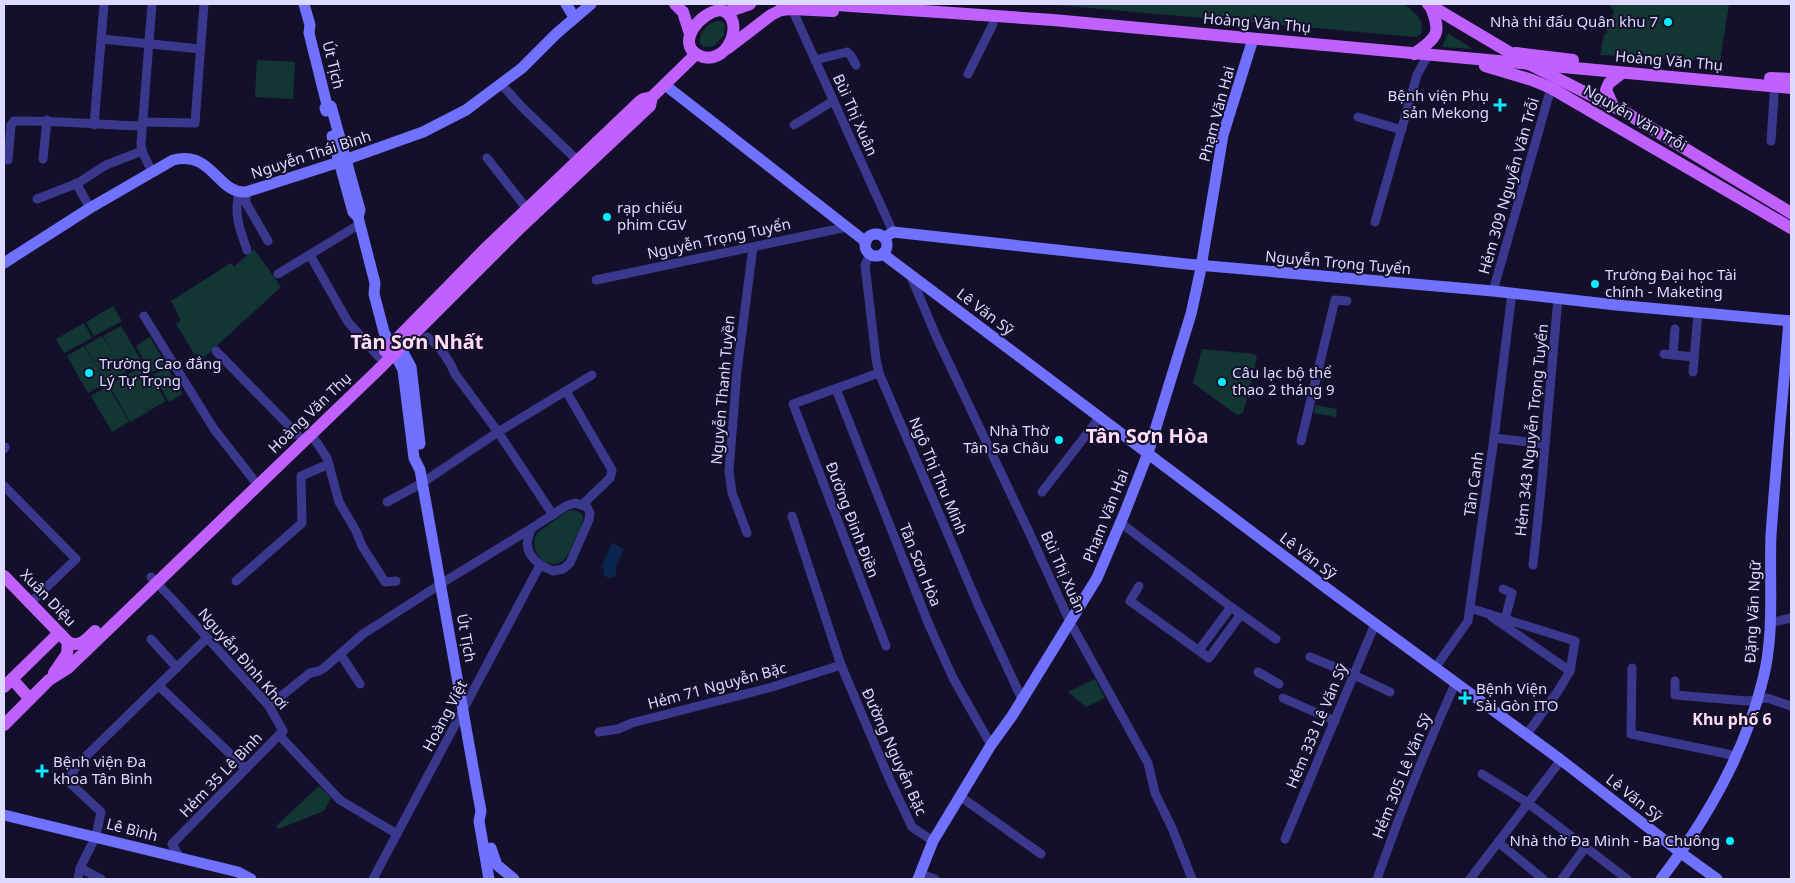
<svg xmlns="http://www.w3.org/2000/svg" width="1795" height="883" viewBox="0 0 1795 883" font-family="'Noto Sans',sans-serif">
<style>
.green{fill:#123634}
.water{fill:#0a2650}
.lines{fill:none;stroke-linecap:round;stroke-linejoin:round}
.street{stroke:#39388d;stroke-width:9}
.secondary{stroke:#7171ff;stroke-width:11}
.primary{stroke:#c061ff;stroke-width:12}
.poi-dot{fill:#06edff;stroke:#14102c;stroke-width:2}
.labels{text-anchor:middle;stroke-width:4;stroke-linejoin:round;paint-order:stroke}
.poi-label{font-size:15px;fill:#dddaff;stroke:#14102c;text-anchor:start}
.street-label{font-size:15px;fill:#dddaff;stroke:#14102c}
.neighbourhood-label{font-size:16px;font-weight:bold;fill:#ffdcf3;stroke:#14102c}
.district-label{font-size:20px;font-weight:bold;fill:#ffdcf3;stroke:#14102c}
</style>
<rect width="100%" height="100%" fill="#14102c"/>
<g class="green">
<path d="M1045,4H1404C1414,12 1425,19 1421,34L1416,37Z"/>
<polygon points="1609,4 1729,4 1720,61 1600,55 1604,34 1606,34 1614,11"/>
<path d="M716,21H721L725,25L724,35L714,46L704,47L700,43C699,32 706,25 716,21Z"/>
<polygon points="1448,33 1473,49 1442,47"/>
<polygon points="257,60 295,62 293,99 255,97"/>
<polygon points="254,249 281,287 199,362 176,324 181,320 171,301 231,263 234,267"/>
<polygon points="113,306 122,321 94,336 86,322"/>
<polygon points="84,323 92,338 64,353 56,339"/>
<polygon points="121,326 142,362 106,383 85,346 102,336 116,358 103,336"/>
<polygon points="150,337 166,365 151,373 136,346"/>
<polygon points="84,346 106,383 88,393 67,356"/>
<polygon points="1202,349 1254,354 1257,357 1243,413 1237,415 1193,383"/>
<polygon points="144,365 166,401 148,411 141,400 148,412 130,422 109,385"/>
<polygon points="167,367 183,394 169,402 153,375"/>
<polygon points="108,386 129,422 112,432 91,396"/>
<polygon points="1315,405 1337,409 1336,417 1314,413"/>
<path d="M575,510L582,514C585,521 580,528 577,535C573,543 570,554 564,560C548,574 525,549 538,532L568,511Z"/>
<polygon points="1095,679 1105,698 1086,707 1068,692"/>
<polygon points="319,786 331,798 324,811 278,829 276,826"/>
</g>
<polygon class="water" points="612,543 624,549 616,567 616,574 614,577 608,578 604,575 603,568 601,567"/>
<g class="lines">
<g class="street">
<polyline points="792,9 893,232"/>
<polyline points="102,39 200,49"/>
<polyline points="815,60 847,52 851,56 856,65"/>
<polyline points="968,74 993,24"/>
<polyline points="501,84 523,108 578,161"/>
<polyline points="1358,117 1402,130"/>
<polyline points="142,122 195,123 204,4"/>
<polyline points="94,125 104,4"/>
<polyline points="794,125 833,101"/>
<polyline points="1771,141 1775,81"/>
<polyline points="487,158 527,209"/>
<polyline points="43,159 47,120"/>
<path d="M8,160L11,125L14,121C57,120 99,125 142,126"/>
<polyline points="152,172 142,151 141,144 152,4"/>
<polyline points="76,183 90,208"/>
<path d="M239,192C234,216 239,227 247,250"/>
<polyline points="246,192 246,203 268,241"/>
<polyline points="37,199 78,183 106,165 142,151"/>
<polyline points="1375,222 1417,75 1428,55"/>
<polyline points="870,254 865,265 876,359 879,373 979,607 1022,699"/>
<polyline points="310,255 348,322 379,357"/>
<polyline points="278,274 360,224"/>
<polyline points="910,274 936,336 1029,532 1070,622 1148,763 1155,793 1172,828 1192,879"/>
<polyline points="596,280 847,227"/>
<polyline points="1493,291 1551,88"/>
<polyline points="144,316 214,429 253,479"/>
<path d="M427,337C439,345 450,361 455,374L498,432L553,515"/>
<polyline points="216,351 298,435"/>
<polyline points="1664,354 1694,357"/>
<polyline points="1673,355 1675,329"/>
<polyline points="1693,372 1698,312"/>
<polyline points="879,373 793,404 886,646"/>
<polyline points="836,389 929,625 953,678 991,745"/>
<polyline points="566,391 612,470 610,478 583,504"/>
<polyline points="311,434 327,458 339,502 356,531 362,546 385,582 396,581"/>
<polyline points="1494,438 1545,444"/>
<polyline points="1301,441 1335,300 1347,301"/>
<polyline points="4,449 5,447"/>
<polyline points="4,486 76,559 30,603"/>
<polyline points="1042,492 1100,417"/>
<polyline points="387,502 422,483 498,432 592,375"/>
<path d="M575,503L587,507L590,513L589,520L570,563L563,569L553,571C533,563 520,550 532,528L566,506Z"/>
<polyline points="792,516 841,665 888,776 912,827 933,841"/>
<polyline points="1121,523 1231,607 1276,639"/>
<polyline points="747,533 732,493 729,471 737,371 753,247"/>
<polyline points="1533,565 1542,480 1558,298"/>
<polyline points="151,577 174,601 269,706 283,731 279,735 340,800 397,834"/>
<polyline points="236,581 302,523 301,476 329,464"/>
<polyline points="1139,586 1130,601 1209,658 1241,614"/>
<polyline points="1503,589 1512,593 1505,619"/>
<polyline points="1470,608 1575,641 1570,671 1558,691 1527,734"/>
<polyline points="1492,617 1570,671"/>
<polyline points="1769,623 1791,618"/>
<polyline points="151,639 177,668"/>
<polyline points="1199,650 1231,607"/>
<polyline points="341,655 360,684"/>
<polyline points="1310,657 1354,675 1390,692"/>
<polyline points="1435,668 1468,621 1494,438 1512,293"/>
<polyline points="1632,668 1631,734 1737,756"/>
<polyline points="1258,672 1279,684"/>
<polyline points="1675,681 1675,695 1747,701 1767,698 1791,706"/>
<polyline points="159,686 246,769"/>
<polyline points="1283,698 1335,721"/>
<polyline points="269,706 310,673 319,671 324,668 363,634 447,580 532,528"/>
<polyline points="599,732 618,729 632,723 772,687 841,665"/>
<polyline points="1482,774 1528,803 1627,879"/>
<polyline points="961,797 1041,854"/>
<polyline points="1285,839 1375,624"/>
<polyline points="1498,842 1543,879"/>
<polyline points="179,857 172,844 279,735"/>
<polyline points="80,868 101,879"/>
<polyline points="920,874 935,879"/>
<polyline points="78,879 80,868 96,836 101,812 71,784 69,779 77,765 207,638"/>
<polyline points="373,879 540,565"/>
<path d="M1377,879C1400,813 1426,748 1455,684"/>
<polyline points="1470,879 1561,760"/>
<polyline points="1562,879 1585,848"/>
</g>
<g class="secondary">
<polyline points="304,4 310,25 309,33 327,105 325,108 326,111"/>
<polyline points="566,4 574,17"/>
<polyline points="665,85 866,242"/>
<polyline points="327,105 331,106 360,210 358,217 375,283 374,294 384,332 403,370 414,458 420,470 478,795 481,811 479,821 489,879"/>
<polyline points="332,136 353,212 358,217"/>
<circle cx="876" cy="245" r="11"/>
<polyline points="884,238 893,232 1186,264 1493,291 1616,305 1791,321"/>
<polyline points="883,254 1329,590 1561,760 1681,853 1717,879"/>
<path d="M4,263L90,208L173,160C213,150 217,194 246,192L339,162L423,132L466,110L522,68L556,34L591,4"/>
<polyline points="397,341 411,367 420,444"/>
<polyline points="4,815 238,872 251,879"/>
<polyline points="491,848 497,865 514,879"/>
<polyline points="918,879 933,841 991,745 1012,716 1097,578 1125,512 1148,453 1191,314 1200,273 1223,135 1253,39"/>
<path d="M1661,879C1707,819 1745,753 1763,679C1775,632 1769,583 1771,535C1776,464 1783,392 1789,321"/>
</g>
<g class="primary">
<polyline points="675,4 683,12 690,34"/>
<polyline points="822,4 1053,20 1791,88"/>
<polyline points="1428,4 1529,64 1628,114 1791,213"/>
<path d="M721,10C748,18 727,70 698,55C675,43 701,11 721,10Z"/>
<polyline points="780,10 792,9 833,11"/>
<polyline points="727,12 750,4"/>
<polyline points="728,48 771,15 787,7"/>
<polyline points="1516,53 1573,60"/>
<path d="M1414,54C1438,36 1442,34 1430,5"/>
<polyline points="1485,66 1532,80 1551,88 1791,228"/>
<polyline points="1770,78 1791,79"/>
<polyline points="1613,106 1606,90 1609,83 1622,73"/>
<polyline points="385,351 487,247 639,102 643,99 652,97"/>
<path d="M4,576L68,642C80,648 87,639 95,631"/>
<polyline points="54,673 67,654 68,642"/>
<polyline points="12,679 30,699"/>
<polyline points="4,687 59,633"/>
<polyline points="4,725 49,680 68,668 377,371 518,230 650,106 652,97 696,54"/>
</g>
</g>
<g class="poi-dot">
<circle cx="1668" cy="22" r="5"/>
<path d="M1497.5 97.5h5v5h5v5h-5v5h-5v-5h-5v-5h5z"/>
<circle cx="607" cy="217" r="5"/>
<circle cx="1595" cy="284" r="5"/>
<circle cx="89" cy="373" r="5"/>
<circle cx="1222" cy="382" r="5"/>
<circle cx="1059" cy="440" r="5"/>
<path d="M1462.5 690.5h5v5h5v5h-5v5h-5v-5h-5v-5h5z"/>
<path d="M39.5 763.5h5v5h5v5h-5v5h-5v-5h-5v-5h5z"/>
<circle cx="1730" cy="841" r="5"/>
</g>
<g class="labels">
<g class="poi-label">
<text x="1658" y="27" text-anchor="end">Nhà thi đấu Quân khu 7</text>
<text x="1489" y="101" text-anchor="end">Bệnh viện Phụ<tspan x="1489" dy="17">sản Mekong</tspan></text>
<text x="617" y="213">rạp chiếu<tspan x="617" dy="17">phim CGV</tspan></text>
<text x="1605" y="280">Trường Đại học Tài<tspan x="1605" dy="17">chính - Maketing</tspan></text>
<text x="99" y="369">Trường Cao đẳng<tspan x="99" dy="17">Lý Tự Trọng</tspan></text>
<text x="1232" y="378">Câu lạc bộ thể<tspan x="1232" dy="17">thao 2 tháng 9</tspan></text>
<text x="1049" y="436" text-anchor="end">Nhà Thờ<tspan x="1049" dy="17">Tân Sa Châu</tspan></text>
<text x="1476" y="694">Bệnh Viện<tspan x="1476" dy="17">Sài Gòn ITO</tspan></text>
<text x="53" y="767">Bệnh viện Đa<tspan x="53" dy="17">khoa Tân Bình</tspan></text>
<text x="1720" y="846" text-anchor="end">Nhà thờ Đa Minh - Ba Chuông</text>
</g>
<g class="street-label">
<text transform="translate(1257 23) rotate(5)" y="5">Hoàng Văn Thụ</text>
<text transform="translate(1669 61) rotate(5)" y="5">Hoàng Văn Thụ</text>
<text transform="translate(333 65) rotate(76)" y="5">Út Tịch</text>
<text transform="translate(1217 114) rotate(-75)" y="5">Phạm Văn Hai</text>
<text transform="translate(855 115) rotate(66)" y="5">Bùi Thị Xuân</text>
<text transform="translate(1635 118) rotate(30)" y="5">Nguyễn Văn Trỗi</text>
<text transform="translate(311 155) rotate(-18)" y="5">Nguyễn Thái Bình</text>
<text transform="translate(1509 186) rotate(-74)" y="5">Hẻm 309 Nguyễn Văn Trỗi</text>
<text transform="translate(719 239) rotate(-12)" y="5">Nguyễn Trọng Tuyển</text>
<text transform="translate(1338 263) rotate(5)" y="5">Nguyễn Trọng Tuyển</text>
<text transform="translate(985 312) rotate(37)" y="5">Lê Văn Sỹ</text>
<text transform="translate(723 390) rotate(-85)" y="5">Nguyễn Thanh Tuyền</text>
<text transform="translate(310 413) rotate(-44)" y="5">Hoàng Văn Thụ</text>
<text transform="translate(1532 430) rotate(-84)" y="5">Hẻm 343 Nguyễn Trọng Tuyển</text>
<text transform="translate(938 476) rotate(67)" y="5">Ngô Thị Thu Minh</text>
<text transform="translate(1474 484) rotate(-82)" y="5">Tân Canh</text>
<text transform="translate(1106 516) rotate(-68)" y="5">Phạm Văn Hai</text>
<text transform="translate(852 520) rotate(69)" y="5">Đường Đinh Điền</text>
<text transform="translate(1308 556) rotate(37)" y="5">Lê Văn Sỹ</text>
<text transform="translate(920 565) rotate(68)" y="5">Tân Sơn Hòa</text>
<text transform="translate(1063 572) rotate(66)" y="5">Bùi Thị Xuân</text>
<text transform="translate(48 598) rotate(46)" y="5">Xuân Diệu</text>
<text transform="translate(1753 612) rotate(-87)" y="5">Đặng Văn Ngữ</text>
<text transform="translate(466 638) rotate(80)" y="5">Út Tịch</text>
<text transform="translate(243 659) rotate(49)" y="5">Nguyễn Đình Khơi</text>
<text transform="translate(717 686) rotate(-15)" y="5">Hẻm 71 Nguyễn Bặc</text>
<text transform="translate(445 716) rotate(-62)" y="5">Hoàng Việt</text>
<text transform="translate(1317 726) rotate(-67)" y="5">Hẻm 333 Lê Văn Sỹ</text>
<text transform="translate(894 752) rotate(66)" y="5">Đường Nguyễn Bặc</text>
<text transform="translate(221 775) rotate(-46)" y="5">Hẻm 35 Lê Bình</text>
<text transform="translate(1402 776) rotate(-68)" y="5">Hẻm 305 Lê Văn Sỹ</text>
<text transform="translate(1634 798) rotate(38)" y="5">Lê Văn Sỹ</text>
<text transform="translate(132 830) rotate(14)" y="5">Lê Bình</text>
</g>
<g class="neighbourhood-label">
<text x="1732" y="725">Khu phố 6</text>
</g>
<g class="district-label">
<text x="417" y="349">Tân Sơn Nhất</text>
<text x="1147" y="443">Tân Sơn Hòa</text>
</g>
</g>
<rect width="1795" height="883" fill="none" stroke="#dddaff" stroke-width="10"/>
</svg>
